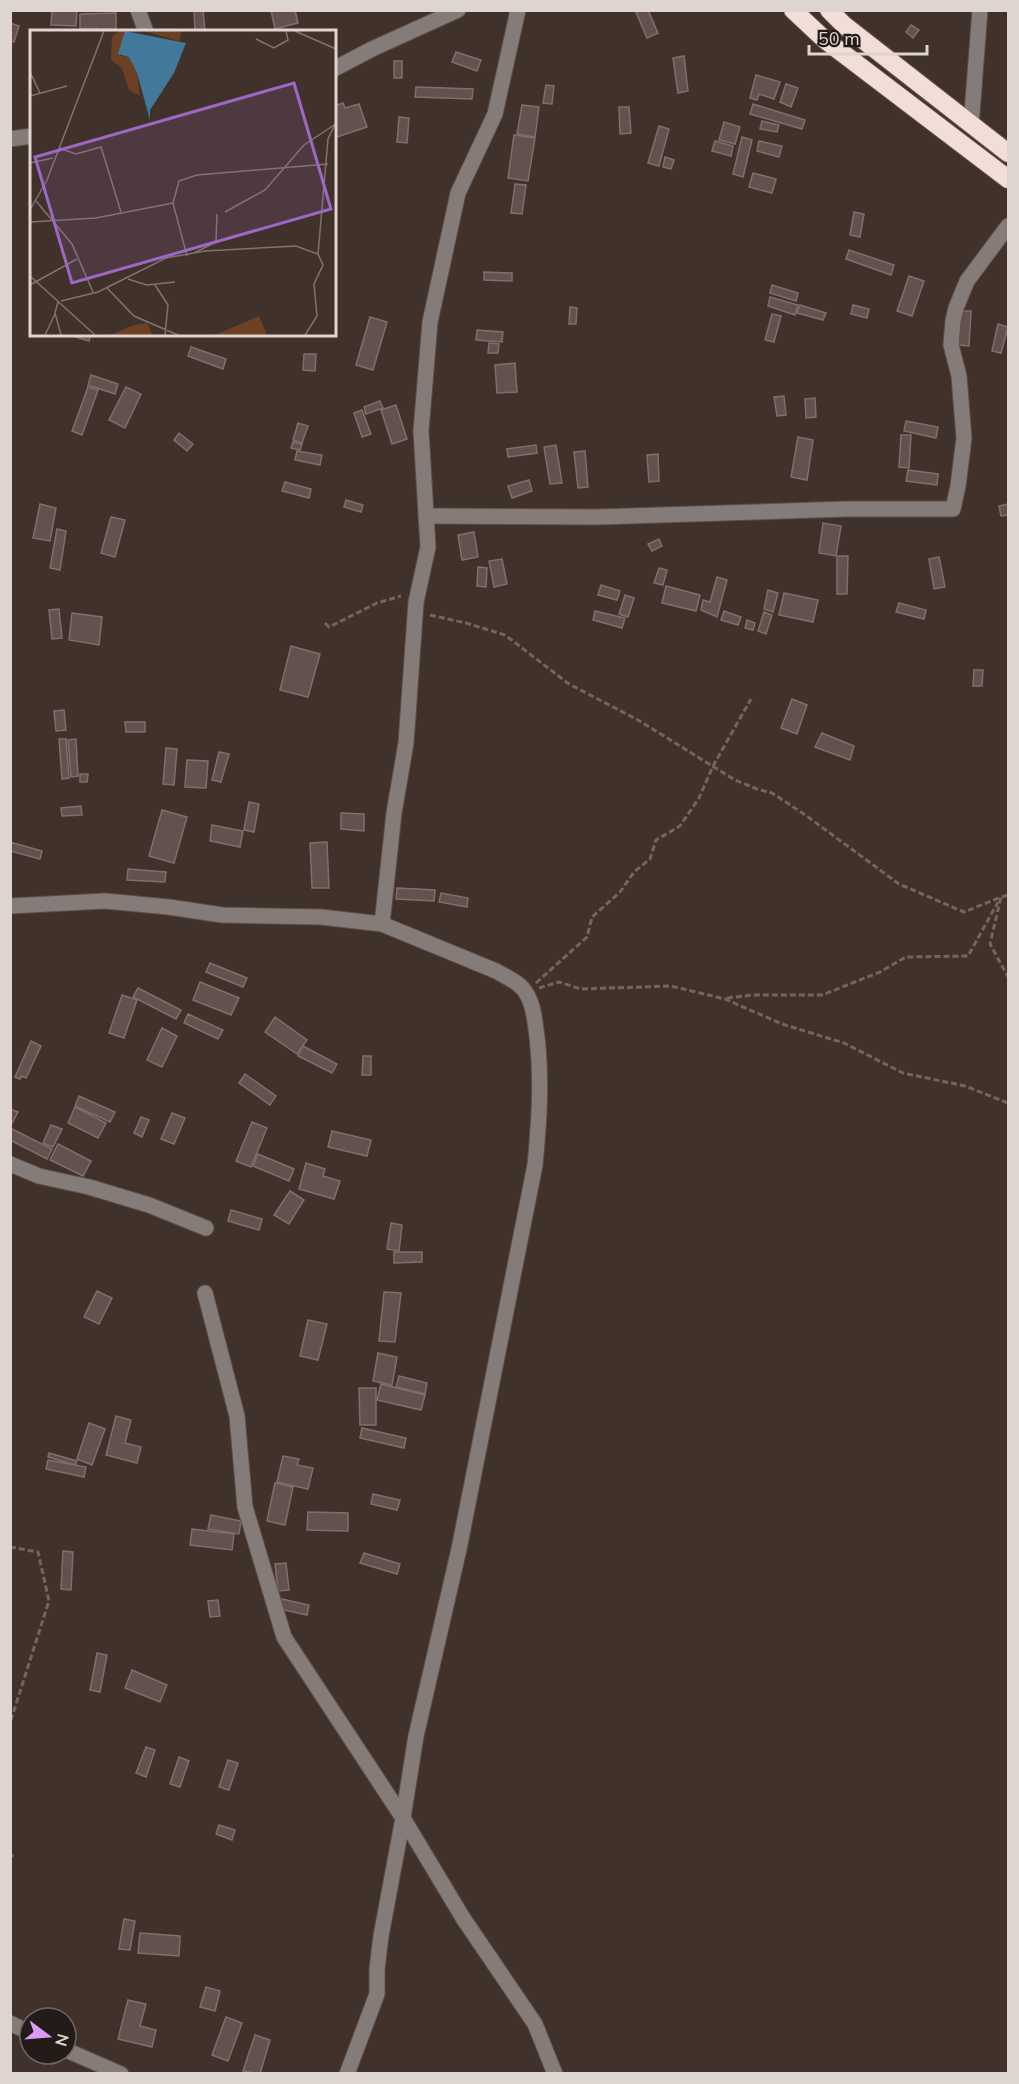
<svg xmlns="http://www.w3.org/2000/svg" width="1019" height="2084" viewBox="0 0 1019 2084" font-family="'Nunito Sans',sans-serif">
<style>
.building{fill:#63514f;stroke:#816e6b;stroke-width:1.5}
.lines{fill:none;stroke-linecap:round;stroke-linejoin:round}
.minor-casing{stroke:#5d4f48;stroke-width:17}
.highway-casing{stroke:#5d4f48;stroke-width:20}
.path{stroke:#72655e;stroke-width:3;stroke-dasharray:6 3;stroke-linecap:butt}
.minor{stroke:#857c7a;stroke-width:15}
.highway{stroke:#f3ddd9;stroke-width:18}
.inset-road{fill:none;stroke:#80736c;stroke-width:1.5}
.view{fill:#9e67c5;fill-opacity:0.15;stroke:#9e67c5;stroke-width:3}
.inset-edge{fill:none;stroke:#dfd5d0;stroke-width:3}
</style>
<rect width="100%" height="100%" fill="#40322a"/>
<g class="building">
<polygon points="52,10 77,10 76,26 51,25"/>
<polygon points="194,10 203,10 205,32 195,32"/>
<polygon points="271,10 295,10 298,23 275,29"/>
<polygon points="635,10 648,10 658,33 647,38"/>
<polygon points="116,13 116,29 80,29 80,14"/>
<polygon points="10,23 19,26 14,42 10,41"/>
<polygon points="911,25 919,30 913,38 906,32"/>
<polygon points="456,52 481,60 477,71 452,62"/>
<polygon points="684,56 688,91 678,93 673,58"/>
<rect x="394" y="61" width="8" height="17"/>
<polygon points="756,75 780,82 774,99 759,94 757,100 750,98"/>
<polygon points="786,84 798,88 791,107 780,102"/>
<polygon points="546,85 554,86 552,104 543,103"/>
<polygon points="416,87 473,89 472,99 415,97"/>
<polygon points="343,103 345,108 359,104 367,127 334,138 334,106"/>
<polygon points="753,104 805,120 802,129 750,114"/>
<polygon points="522,105 539,107 535,137 517,134"/>
<polygon points="619,107 629,107 631,133 620,134"/>
<polygon points="399,117 409,118 407,143 397,142"/>
<polygon points="762,121 779,125 777,132 760,129"/>
<polygon points="724,122 740,127 735,144 719,140"/>
<polygon points="659,126 669,129 659,166 648,163"/>
<polygon points="514,135 535,138 528,181 508,178"/>
<polygon points="742,137 752,140 743,177 733,174"/>
<polygon points="715,141 733,146 731,156 712,151"/>
<polygon points="759,141 782,146 779,157 757,151"/>
<polygon points="665,157 674,160 671,169 663,167"/>
<rect x="30" y="163" width="2" height="38"/>
<polygon points="753,173 776,179 772,193 749,187"/>
<polygon points="515,184 526,185 522,214 511,213"/>
<polygon points="854,212 864,214 860,237 850,235"/>
<polygon points="849,250 894,265 891,275 846,259"/>
<polygon points="484,272 512,273 512,281 484,280"/>
<polygon points="909,276 924,281 912,316 897,311"/>
<polygon points="772,285 798,293 796,301 770,293"/>
<polygon points="770,297 798,305 795,315 768,306"/>
<polygon points="800,305 826,313 823,320 797,313"/>
<polygon points="853,305 869,309 867,318 851,314"/>
<polygon points="570,307 577,308 576,324 569,324"/>
<polygon points="961,311 971,311 969,346 959,345"/>
<polygon points="772,314 781,316 774,342 765,340"/>
<polygon points="370,317 387,322 373,370 356,365"/>
<polygon points="998,324 1008,327 1001,353 992,351"/>
<polygon points="477,330 503,332 502,342 476,340"/>
<polygon points="66,334 91,334 89,341"/>
<polygon points="489,343 499,344 498,353 488,353"/>
<polygon points="191,347 226,359 223,369 188,356"/>
<polygon points="304,354 316,354 315,371 303,370"/>
<polygon points="515,363 517,392 497,393 495,365"/>
<polygon points="91,375 118,384 115,394 88,385"/>
<polygon points="88,387 98,390 82,435 72,431"/>
<polygon points="126,387 141,394 125,428 109,420"/>
<polygon points="784,396 786,415 777,416 774,397"/>
<polygon points="815,398 816,417 806,418 805,399"/>
<polygon points="380,401 383,408 366,414 364,407"/>
<polygon points="396,405 407,439 392,444 381,410"/>
<polygon points="362,410 371,434 362,437 354,413"/>
<polygon points="906,421 938,427 936,438 904,431"/>
<polygon points="298,423 308,426 302,443 293,440"/>
<polygon points="179,433 193,444 187,451 174,440"/>
<polygon points="901,435 911,435 909,468 899,467"/>
<polygon points="798,437 813,440 807,480 791,477"/>
<polygon points="293,442 302,444 300,450 291,448"/>
<polygon points="536,445 537,453 508,457 507,449"/>
<polygon points="556,445 562,483 550,484 544,447"/>
<polygon points="297,451 322,455 320,465 295,460"/>
<polygon points="585,451 588,487 578,488 574,452"/>
<polygon points="658,454 659,481 649,482 647,455"/>
<polygon points="908,470 938,474 937,485 906,481"/>
<polygon points="529,480 532,491 512,498 508,486"/>
<polygon points="285,482 311,489 309,498 282,491"/>
<polygon points="346,500 363,505 361,512 344,507"/>
<polygon points="40,504 56,508 50,541 33,538"/>
<polygon points="1008,504 1008,515 1001,516 999,506"/>
<polygon points="111,517 125,520 115,557 101,553"/>
<polygon points="823,523 841,526 836,556 819,553"/>
<polygon points="57,529 66,531 60,570 50,568"/>
<polygon points="474,532 478,557 462,560 458,535"/>
<polygon points="659,539 662,546 652,551 648,544"/>
<polygon points="837,556 848,556 847,594 837,594"/>
<polygon points="939,557 945,587 934,589 929,559"/>
<polygon points="502,559 507,584 494,587 489,561"/>
<polygon points="478,567 487,568 486,587 477,586"/>
<polygon points="659,568 667,570 663,585 654,583"/>
<polygon points="717,577 727,580 717,617 701,610 703,600 710,602"/>
<polygon points="601,585 620,591 617,600 598,595"/>
<polygon points="666,586 700,595 696,611 662,603"/>
<polygon points="768,590 778,593 773,612 764,609"/>
<polygon points="784,593 818,600 813,622 779,615"/>
<polygon points="625,595 634,598 628,617 619,614"/>
<polygon points="899,603 926,610 924,619 896,612"/>
<polygon points="59,609 62,638 52,639 49,610"/>
<polygon points="595,611 625,618 622,628 593,620"/>
<polygon points="724,611 741,617 738,625 721,620"/>
<polygon points="764,612 772,615 766,634 758,631"/>
<polygon points="72,613 102,617 99,645 69,640"/>
<polygon points="747,620 755,623 753,630 745,628"/>
<polygon points="291,646 320,654 308,697 280,690"/>
<polygon points="974,670 983,670 982,686 973,686"/>
<polygon points="792,699 807,705 797,734 781,728"/>
<polygon points="64,710 66,730 56,731 54,711"/>
<polygon points="125,722 145,722 145,732 126,732"/>
<polygon points="822,733 854,746 850,760 815,747"/>
<polygon points="59,739 66,739 69,778 62,779"/>
<polygon points="76,739 78,776 71,777 68,740"/>
<polygon points="166,748 177,749 174,785 163,784"/>
<polygon points="219,752 229,754 221,782 212,780"/>
<polygon points="187,760 208,761 206,788 185,787"/>
<polygon points="80,774 88,774 87,782 80,782"/>
<polygon points="249,802 259,804 254,832 244,830"/>
<polygon points="81,806 82,815 62,816 61,808"/>
<polygon points="162,810 187,817 174,863 149,856"/>
<polygon points="341,813 364,814 364,831 341,829"/>
<polygon points="212,825 243,831 240,847 210,841"/>
<polygon points="10,842 42,851 40,859 10,851"/>
<polygon points="327,842 329,888 312,888 310,843"/>
<polygon points="128,869 166,872 165,882 127,880"/>
<polygon points="397,888 435,890 434,901 396,899"/>
<polygon points="441,893 468,898 467,907 439,902"/>
<polygon points="210,963 247,978 243,987 206,972"/>
<polygon points="200,982 239,998 231,1015 193,1000"/>
<polygon points="138,988 181,1010 176,1019 133,997"/>
<polygon points="122,995 137,1000 124,1038 109,1033"/>
<polygon points="188,1014 223,1030 218,1039 184,1023"/>
<polygon points="275,1017 307,1040 297,1054 265,1032"/>
<polygon points="162,1028 177,1036 162,1067 147,1060"/>
<polygon points="31,1041 41,1046 26,1078 22,1076 20,1079 15,1077"/>
<polygon points="303,1046 337,1064 332,1073 298,1056"/>
<polygon points="363,1056 371,1056 371,1075 362,1075"/>
<polygon points="245,1074 276,1096 270,1105 239,1083"/>
<polygon points="79,1096 115,1112 110,1122 75,1106"/>
<polygon points="75,1107 106,1123 98,1138 68,1123"/>
<polygon points="10,1109 18,1112 10,1127"/>
<polygon points="172,1113 185,1118 174,1144 161,1139"/>
<polygon points="141,1117 149,1120 142,1137 134,1133"/>
<polygon points="252,1122 267,1128 251,1167 236,1161"/>
<polygon points="51,1125 62,1129 53,1147 43,1143"/>
<polygon points="10,1128 52,1149 47,1159 10,1140"/>
<polygon points="332,1131 371,1140 367,1156 328,1147"/>
<polygon points="58,1144 91,1161 83,1176 50,1160"/>
<polygon points="258,1154 294,1169 289,1181 253,1166"/>
<polygon points="306,1163 325,1169 323,1176 340,1181 334,1199 299,1189"/>
<polygon points="290,1191 304,1200 289,1224 274,1215"/>
<polygon points="231,1210 262,1219 259,1230 228,1221"/>
<polygon points="391,1223 402,1225 399,1251 387,1249"/>
<polygon points="394,1252 422,1252 422,1262 394,1263"/>
<polygon points="97,1291 112,1298 99,1324 84,1317"/>
<polygon points="384,1292 401,1293 395,1342 379,1341"/>
<polygon points="308,1320 327,1324 318,1360 300,1356"/>
<polygon points="378,1353 397,1357 392,1385 373,1381"/>
<polygon points="399,1376 427,1383 425,1394 396,1387"/>
<polygon points="381,1384 425,1395 421,1410 377,1400"/>
<polygon points="359,1388 376,1388 376,1425 360,1425"/>
<polygon points="116,1416 131,1420 125,1443 141,1447 137,1463 106,1455"/>
<polygon points="89,1423 105,1429 92,1465 77,1459"/>
<polygon points="362,1428 406,1438 404,1448 360,1438"/>
<polygon points="49,1453 77,1461 75,1465 48,1457"/>
<polygon points="283,1456 299,1459 297,1465 313,1468 308,1489 277,1482"/>
<polygon points="48,1460 86,1467 84,1477 46,1469"/>
<polygon points="275,1483 293,1487 285,1525 267,1521"/>
<polygon points="373,1494 400,1500 397,1510 371,1504"/>
<polygon points="308,1512 348,1513 348,1531 307,1530"/>
<polygon points="211,1515 241,1521 239,1534 208,1529"/>
<polygon points="192,1529 234,1534 232,1550 190,1545"/>
<polygon points="63,1551 73,1552 71,1590 61,1589"/>
<polygon points="364,1553 400,1564 397,1574 360,1563"/>
<polygon points="286,1563 289,1590 278,1591 275,1564"/>
<polygon points="282,1599 309,1605 307,1615 280,1609"/>
<polygon points="218,1600 220,1616 210,1617 208,1601"/>
<polygon points="97,1653 107,1655 100,1692 90,1690"/>
<polygon points="132,1670 167,1685 160,1702 125,1688"/>
<polygon points="146,1747 155,1750 146,1777 136,1773"/>
<polygon points="179,1757 189,1761 180,1787 170,1784"/>
<polygon points="228,1760 238,1763 229,1790 219,1787"/>
<polygon points="219,1825 235,1830 232,1840 216,1834"/>
<polygon points="124,1919 135,1921 130,1950 119,1949"/>
<polygon points="140,1933 180,1936 179,1956 138,1953"/>
<polygon points="206,1987 220,1991 215,2011 200,2007"/>
<polygon points="128,2000 146,2004 140,2026 156,2030 152,2047 118,2039"/>
<polygon points="226,2017 242,2023 228,2061 212,2055"/>
<polygon points="255,2035 270,2040 260,2074 243,2071"/>
</g>
<g class="lines">
<defs>
<g id="minor">
<polyline points="138,10 146,32"/>
<polyline points="334,69 372,49 458,10"/>
<polyline points="971,126 980,10"/>
<polyline points="10,139 32,136"/>
<polyline points="426,516 597,517 847,509 953,509 958,486 964,438 959,376 951,345 953,321 956,308 967,281 1008,226"/>
<path d="M10,906L105,901L169,907L222,915L321,917L382,924L496,971C506,977 520,982 526,993C534,1005 535,1023 537,1037C542,1081 539,1122 535,1165L459,1549L416,1736L403,1818L381,1936L377,1969V1994L347,2074"/>
<polyline points="382,924 394,813 406,743 416,602 428,547 421,431 430,322 458,193 495,114 518,10"/>
<polyline points="10,1164 39,1176 89,1187 149,1205 206,1228"/>
<polyline points="205,1293 237,1416 245,1507 284,1637 403,1818 463,1918 535,2024 555,2074"/>
<polyline points="10,2023 30,2033"/>
<polyline points="66,2050 121,2074"/>
</g>
<g id="highway">
<polyline points="793,10 824,39 1008,179"/>
<polyline points="829,10 844,25 1008,153"/>
</g>
</defs>
<use href="#minor" class="minor-casing"/>
<use href="#highway" class="highway-casing"/>
<g class="path">
<polyline points="430,615 466,623 505,635 569,684 638,720 735,780 757,789 772,793 804,814 899,884 964,912 1001,897 990,944 1008,977"/>
<polyline points="325,623 329,627 377,603 401,596"/>
<polyline points="1002,897 1008,895"/>
<polyline points="536,983 587,937 592,917 620,892 634,872 650,859 656,840 680,826 699,798 713,766 751,699"/>
<polyline points="539,988 559,982 581,989 671,986 725,999 782,1024 844,1043 903,1073 965,1086 1008,1103"/>
<polyline points="727,998 753,995 822,995 880,972 906,957 968,956 998,902"/>
<polyline points="10,1547 38,1552 49,1601 10,1723"/>
<polyline points="10,1853 13,1857"/>
</g>
<use href="#minor" class="minor"/>
<use href="#highway" class="highway"/>
</g>
<g transform="translate(30 30)">
<rect width="306" height="306" fill="#40322a"/>
<path d="M89,1H95L90,26L99,27L107,43L110,66L99,60L92,38L81,30L82,7ZM114,1H152L149,11ZM229,286L237,305H185ZM117,293L123,305H80L104,295Z" fill="#6e4023"/>
<path d="M95,1L156,13L144,43L120,80V90L107,43L99,27L88,24Z" fill="#42799b"/>
<path class="inset-road" d="M265,1L306,19M226,9L244,18L258,10L256,1M0,42L10,63M0,66L37,56M29,118L46,124L71,117L91,182M0,133L23,128M6,171L42,214L63,262M0,180L17,150L74,1M195,182L235,160L274,115L304,95M0,192L66,188L143,173M164,223L186,212L187,184M288,224L298,109L306,92M157,226L143,173L149,151L167,145L298,134M0,246L65,305M98,249L117,255L145,252M0,255L47,229M125,255L138,275L135,305M77,258L104,286L148,305M31,271L68,262L136,228L175,221L266,216L288,224L293,235L284,254L287,286L275,305M28,272L25,283L31,305M15,305L25,284"/>
<path class="view" d="M264,53L301,179L42,253L5,127Z"/>
<rect width="306" height="306" class="inset-edge"/>
</g>
<rect width="1019" height="2084" fill="none" stroke="#dfd5d0" stroke-width="24"/>
<g transform="translate(48 2036) rotate(106)"><circle r="28" fill="#221b18" stroke="#6e6562" stroke-width="1.5"/>
<path d="M0-4.5L10 22L0 15L-10 22Z" fill="#dd99f4"/>
<text y="-9" font-size="16" font-weight="bold" text-anchor="middle" fill="#dfd5d0">N</text>
</g>
<path d="M809 45v9h118v-9" fill="none" stroke="#dfd5d0" stroke-width="3"/>
<text x="818" y="45" font-size="18" fill="#dfd5d0" stroke="#221b18" stroke-width="4.5" paint-order="stroke">50 m</text>
</svg>
